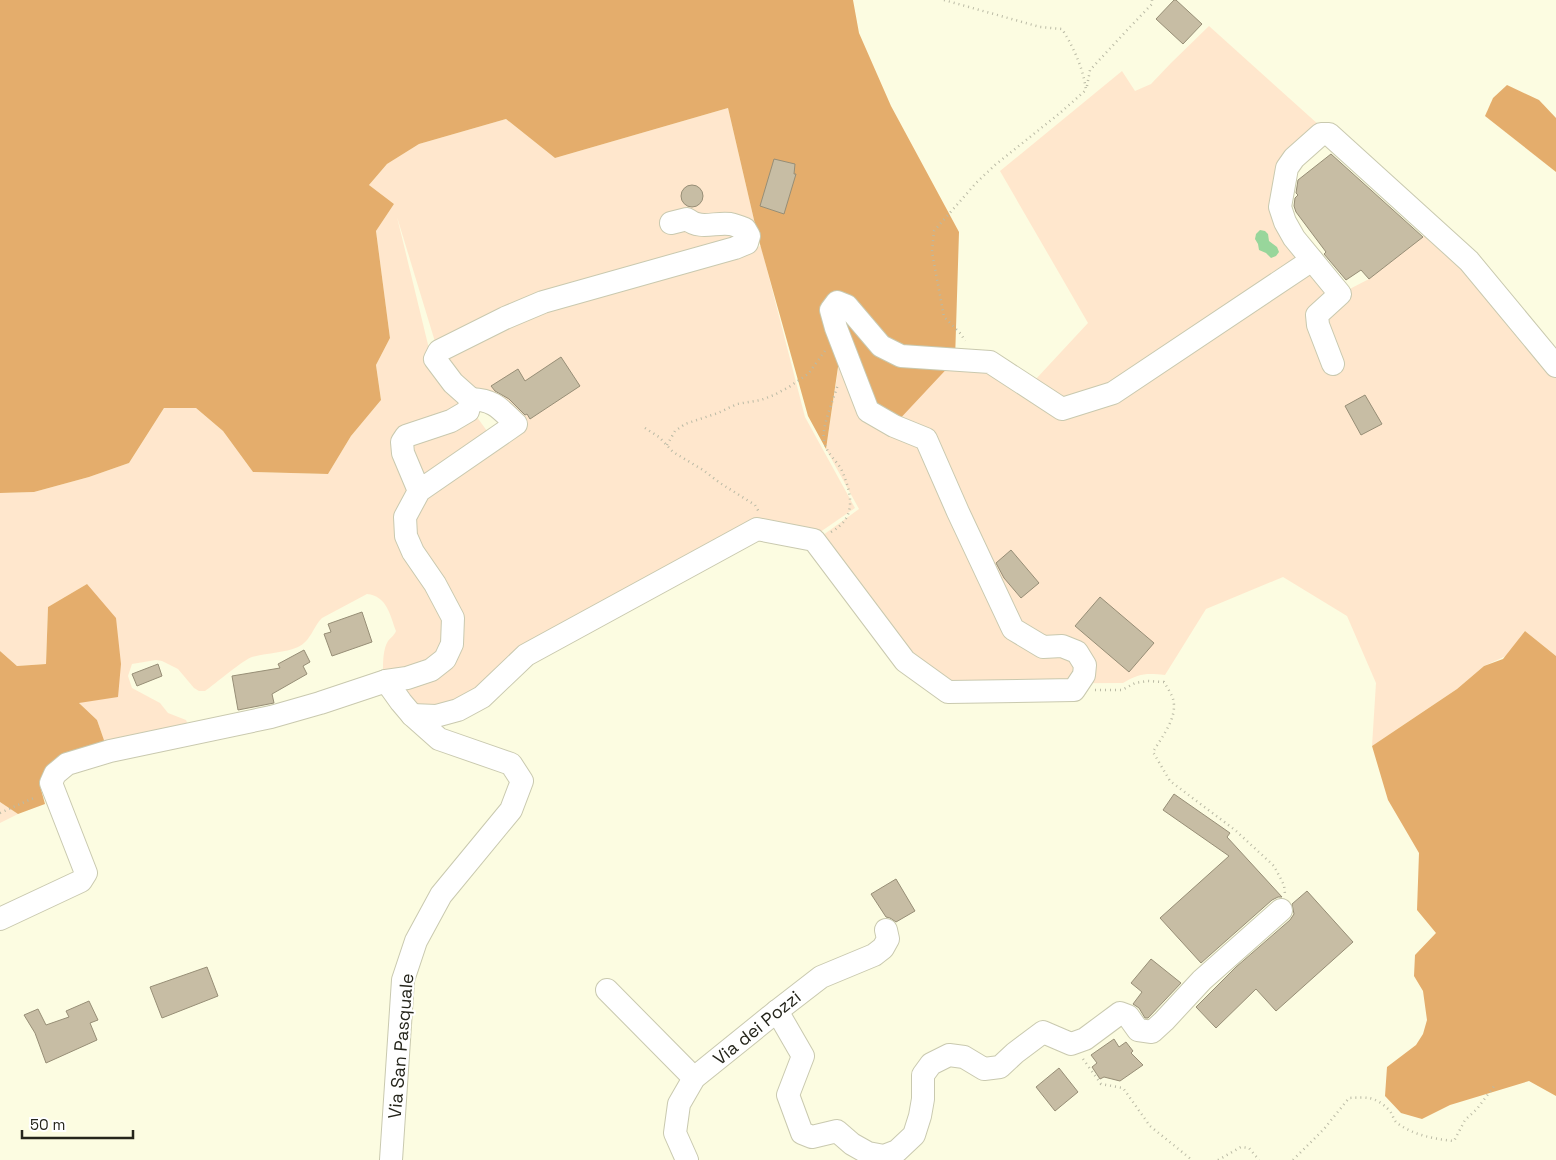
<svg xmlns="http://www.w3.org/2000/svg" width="1556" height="1160" viewBox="0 0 1556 1160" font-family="'Space Grotesk',sans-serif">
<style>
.green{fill:#ffe7cd}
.forest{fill:#e4ad6c}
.water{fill:#98d69b}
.building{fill:#c7bda4;stroke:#978e76}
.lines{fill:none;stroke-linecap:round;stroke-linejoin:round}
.minor-casing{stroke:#c9c9af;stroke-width:24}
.path{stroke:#babaa5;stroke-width:2.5;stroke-dasharray:1 4;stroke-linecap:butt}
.minor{stroke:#fff;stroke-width:22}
.labels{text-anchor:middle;stroke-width:4.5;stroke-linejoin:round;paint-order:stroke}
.street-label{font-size:18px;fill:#25251b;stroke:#fff}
</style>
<rect width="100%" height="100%" fill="#fcfce1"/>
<g class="green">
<path d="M1209,26L1329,134L1294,158L1280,207L1340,294L1369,279L1429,232L1556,366V656L1525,631L1506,656L1484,666L1457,689L1372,746L1376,683L1347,616L1283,577L1206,609L1165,675C1147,673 1139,673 1123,683L949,684L906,653L819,538L859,509L826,449L842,343L955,360L1035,380L1088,323L1000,171L1122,71L1135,91L1151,84L1171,63Z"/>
<path d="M728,108L758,237L436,345L397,217L432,361L464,408L403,432L414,491L400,516L449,619L447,643L429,666L383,671C383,662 383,649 388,641C391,637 394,636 396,631C390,615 387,596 367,594L322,618C313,627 311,641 298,647C284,653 267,653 252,657C243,660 215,684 205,691H199L194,688L178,669L162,661L156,660L132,664L128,676L132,688L160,703L168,713L186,720L188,725L105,743L97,720L79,703L87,584L48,607L46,664L17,666L0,651V493L34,492L89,477L129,463L164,408H196L223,431L253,472L328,474L351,436L381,400L376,365L390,338L376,231L394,204L369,185L387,164L419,144L506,119L555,158Z"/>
<polygon points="761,246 805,417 855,508 813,537 756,526 480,694 414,711 392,684 455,645 409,535 422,494 521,424 439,359 506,321 735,252"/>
<polygon points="474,413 492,438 427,481 408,448"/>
<polygon points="0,802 18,814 0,823"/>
</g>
<g class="forest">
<polygon points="0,0 853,0 859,33 891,106 959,232 955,360 896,423 873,407 843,333 826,449 808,416 758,237 728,108 555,158 506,119 419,144 387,164 369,185 394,204 376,231 390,338 376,365 381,400 351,436 328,474 253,472 223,431 196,408 164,408 129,463 89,477 34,492 0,493"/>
<polygon points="1507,85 1539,100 1556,118 1556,172 1485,116 1493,98"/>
<polygon points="87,584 116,618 121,664 118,697 79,703 97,720 105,743 63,757 39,782 45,804 18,814 0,802 0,651 17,666 46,664 48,607"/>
<polygon points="1525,631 1556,656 1556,1096 1529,1081 1450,1105 1422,1119 1401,1113 1385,1096 1387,1067 1416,1045 1423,1034 1427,1020 1423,991 1414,976 1415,955 1436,933 1417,910 1419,853 1388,800 1372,746 1457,689 1484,666 1503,659"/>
</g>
<polygon class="water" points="1260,230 1265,231 1268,234 1269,241 1277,247 1279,252 1276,256 1271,258 1266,253 1259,250 1258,244 1255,239 1256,234"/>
<g class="building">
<polygon points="1174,0 1176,0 1202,24 1183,44 1156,19"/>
<polygon points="1331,154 1423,237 1369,279 1361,270 1346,280 1324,254 1326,252 1296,212 1294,206 1295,198 1298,195 1296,193 1298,180"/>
<polygon points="774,159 795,164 794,174 796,174 784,214 760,206"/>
<circle cx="692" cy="196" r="11"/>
<polygon points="561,357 580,386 530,419 527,414 525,415 509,399 495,391 491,386 518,369 525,381"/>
<polygon points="1365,395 1382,424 1361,435 1345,406"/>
<polygon points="1011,550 1039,583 1021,598 1004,578 996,563"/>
<polygon points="1100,597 1154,643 1129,672 1075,626"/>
<polygon points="362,612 372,642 332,656 324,634 331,632 328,624"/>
<polygon points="304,650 310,662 303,666 307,674 272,694 274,703 238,710 232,676 280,668 278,664"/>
<polygon points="158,664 162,676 137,686 132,674"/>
<polygon points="1174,794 1230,833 1227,837 1282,897 1278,897 1272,900 1201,963 1160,918 1229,856 1163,810"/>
<polygon points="896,879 915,911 896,922 890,918 886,917 871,894"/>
<polygon points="1307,891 1353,942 1276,1011 1256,989 1216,1028 1196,1007 1236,967 1290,920 1294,914 1292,904"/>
<polygon points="1151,959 1181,983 1148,1018 1145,1018 1139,1008 1133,1004 1142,992 1131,983"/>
<polygon points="207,967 218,996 162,1018 150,987"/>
<polygon points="89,1001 98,1020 90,1023 97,1040 46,1063 35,1033 24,1015 38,1009 46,1025 69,1017 66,1011"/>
<polygon points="1114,1039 1119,1047 1126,1042 1133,1051 1131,1053 1143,1065 1120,1081 1104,1077 1100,1079 1092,1067 1097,1063 1091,1055"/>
<polygon points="1059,1068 1078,1092 1055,1111 1036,1087"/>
</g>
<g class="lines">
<defs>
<g id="minor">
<polyline points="1333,364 1318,325 1317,315 1340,294 1294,238 1285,222 1280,207 1287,168 1294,158 1321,134 1329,134 1469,261 1556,366"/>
<path d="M471,399L453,383L435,359L439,351L505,318L543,302L735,248L747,243L749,236L745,229C740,227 735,225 730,224C715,222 700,230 687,219L671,223"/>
<path d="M386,681L407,678L431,670L445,659L452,644L453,618L435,584L413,552L406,536L405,517L419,491L516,424C500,409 495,400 471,399L468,411L451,421L406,436L402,442L403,453L419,491"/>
<polyline points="412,715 436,716 458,710 482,697 526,655 757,529 814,540 905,661 948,692 1074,690 1084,675 1085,665 1077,652 1062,646 1043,647 1013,629 958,512 926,439 894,426 868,411 836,328 831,310 837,302 847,306 881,346 901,356 990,362 1062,409 1113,393 1312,260"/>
<polyline points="0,919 81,881 86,873 51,783 55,774 67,764 110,751 271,717 320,703 386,681 401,702 412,715 439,739 511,764 522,781 511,810 441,895 416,941 403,980 391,1160"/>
<polyline points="607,990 694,1078"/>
<polyline points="777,1011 803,1056 788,1095 802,1133 812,1137 837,1131 852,1144 868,1153 884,1156 897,1151 914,1135 920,1116 923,1099 923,1075 931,1064 949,1055 964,1057 984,1069 1000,1067 1015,1053 1043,1032 1071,1044 1085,1039 1120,1013 1128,1016 1138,1030 1152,1032 1164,1021 1202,980 1281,910"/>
<polyline points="687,1160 675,1133 679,1104 694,1078 777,1011 821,977 874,955 883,948 888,939 886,930"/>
</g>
</defs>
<use href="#minor" class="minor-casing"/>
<g class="path">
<path d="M944,0L1040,27L1062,29C1074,48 1083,68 1086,90L1060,113L995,165L976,183L934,231L932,252L944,317L961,334L965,341"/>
<polyline points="1087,86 1090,70 1130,27 1152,4 1152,0"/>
<polyline points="645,428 659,437 673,452 703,470 720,483 755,505 759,512"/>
<polyline points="667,445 675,431 685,424 718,413 737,404 761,400 774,395 789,387 808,374 825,351"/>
<path d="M831,532C857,518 852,494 842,471C837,460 827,455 824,441C821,427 834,399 838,384"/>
<path d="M1095,690H1122L1135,683L1148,681L1164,682C1167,687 1170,692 1172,696C1180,716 1162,736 1153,752L1170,781L1235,830L1274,866L1284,885L1285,894"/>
<polyline points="0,813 36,797"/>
<polyline points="1083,1059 1101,1084 1123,1088 1150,1126 1192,1160"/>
<polyline points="1218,1160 1241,1147 1249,1148 1259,1160"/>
<path d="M1293,1160L1324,1129L1349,1098C1367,1097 1375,1096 1389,1110C1393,1114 1393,1120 1397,1123C1413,1135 1434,1139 1454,1141L1465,1120L1477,1109L1495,1085"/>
</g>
<use href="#minor" class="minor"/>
</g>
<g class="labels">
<g class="street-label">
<text transform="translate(757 1028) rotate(-39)" y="6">Via dei Pozzi</text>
<text transform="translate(401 1046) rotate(-85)" y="6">Via San Pasquale</text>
</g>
</g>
<path d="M22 1130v8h111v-8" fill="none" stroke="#25251b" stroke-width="2.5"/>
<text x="30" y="1130" font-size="15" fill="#25251b" stroke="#ffffff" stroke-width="4" paint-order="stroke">50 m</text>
</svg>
